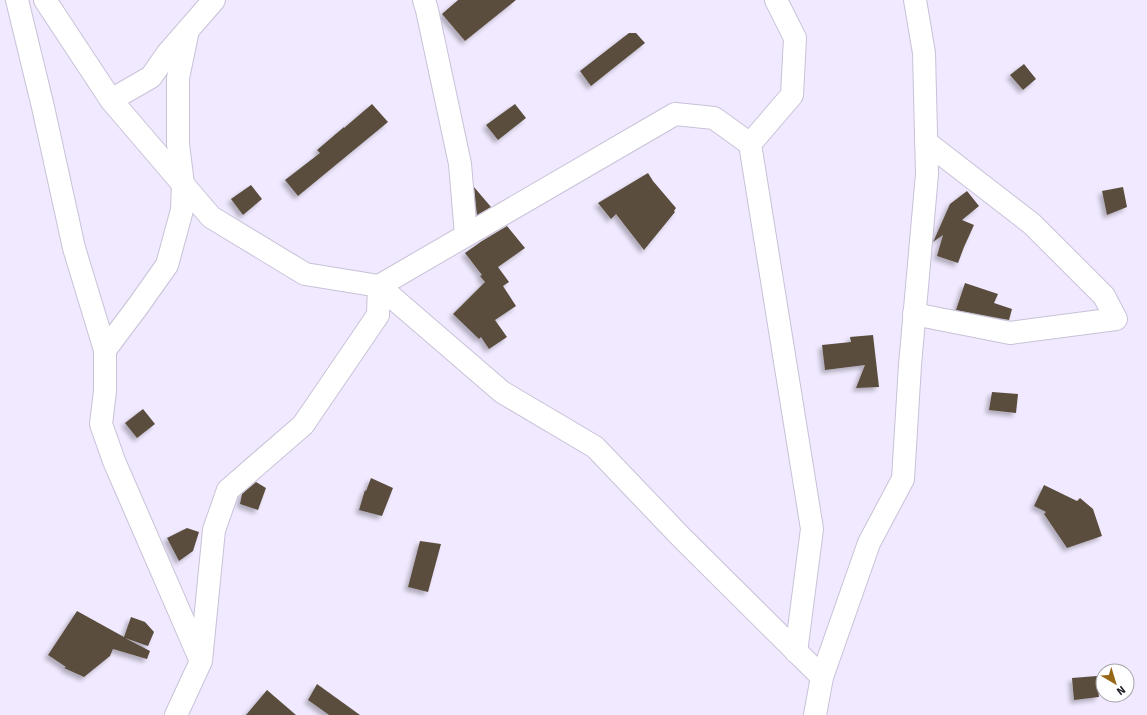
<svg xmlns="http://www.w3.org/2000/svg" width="1147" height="715" viewBox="0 0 1147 715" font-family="Signika,sans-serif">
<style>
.building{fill:#5a4e3e;filter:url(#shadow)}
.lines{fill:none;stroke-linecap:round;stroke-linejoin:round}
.minor-casing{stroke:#c8c2d7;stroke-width:24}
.minor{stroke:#fff;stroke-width:22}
</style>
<defs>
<filter id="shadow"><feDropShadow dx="-3.5" dy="3.5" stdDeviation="2" flood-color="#0004"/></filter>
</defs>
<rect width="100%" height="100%" fill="#f0e9ff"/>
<g class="building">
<polygon points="458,0 516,0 465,41 442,14"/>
<polygon points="629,33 636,33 645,43 591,86 580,71"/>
<polygon points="1024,64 1036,79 1023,90 1010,75"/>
<polygon points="372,104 388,122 298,196 285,180 320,153 317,150 344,127 344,128"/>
<polygon points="515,104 526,118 498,140 486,125"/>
<polygon points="648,173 653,181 676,208 674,211 675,212 644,250 616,214 611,219 598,203"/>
<polygon points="251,185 262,199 243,215 231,199"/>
<polygon points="474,187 491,207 477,215"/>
<polygon points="1123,187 1127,207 1107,215 1102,191"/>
<polygon points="967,191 979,206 962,220 974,225 964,247 958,263 937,256 943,235 933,242 934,240 950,204"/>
<polygon points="507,226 525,248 498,267 509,282 503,286 516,306 495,320 507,337 489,349 481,337 479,339 453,314 485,282 480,276 482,275 465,253 482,241"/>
<polygon points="965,283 998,294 994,303 1012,309 1009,320 956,310"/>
<polygon points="873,335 879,387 856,388 865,365 825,370 822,345 851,342 850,337"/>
<polygon points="992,392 1018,394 1016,413 989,410"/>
<polygon points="143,409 155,424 137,438 125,423"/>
<polygon points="371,478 393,488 382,516 359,510 365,490 366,491"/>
<polygon points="256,482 266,488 258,510 240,504 242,494"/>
<polygon points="1044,485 1077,501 1080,498 1093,509 1102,536 1067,548 1044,514 1046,512 1034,506"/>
<polygon points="187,528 199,532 193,551 179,561 167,538"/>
<polygon points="420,541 441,544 428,592 408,587"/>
<polygon points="77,611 124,637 131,617 145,622 154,632 148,646 125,638 150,651 147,659 113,649 110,656 84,677 64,668 66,667 48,655"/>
<polygon points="1097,676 1099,697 1074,700 1072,678"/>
<polygon points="317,684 360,715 329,715 308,700"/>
<polygon points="267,690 296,715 246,715"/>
</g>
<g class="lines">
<defs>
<g id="minor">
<polyline points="17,0 43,107 74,248 105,350 105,391 101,424 114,461 200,659"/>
<polyline points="45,0 111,100 211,217 305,274 379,286 502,392 595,447 681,537 822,677 815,715"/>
<polyline points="424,0 427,10 460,164 466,235"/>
<polyline points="111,100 151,77 167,54 214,0"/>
<polyline points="750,144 812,529 796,652"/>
<polyline points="914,314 1010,333 1116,319 1104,296 1032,224 926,142"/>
<polyline points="105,350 138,306 167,265 182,210 183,184 178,144 178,78 188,30"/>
<polyline points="822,677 869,543 903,479 910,365 927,174 924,53 915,0"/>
<polyline points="176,715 201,661 214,530 228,490 303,425 378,315 379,286 675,114 714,118 750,144 792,95 795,38 776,0"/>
</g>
</defs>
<use href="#minor" class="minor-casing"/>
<use href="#minor" class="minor"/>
</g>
<g transform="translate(1115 683) rotate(142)"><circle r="19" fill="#ffffff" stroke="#a5a4a7"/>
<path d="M0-3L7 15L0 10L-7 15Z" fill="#976718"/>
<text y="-6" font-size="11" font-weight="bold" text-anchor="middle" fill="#1e1c24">N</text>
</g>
</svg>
